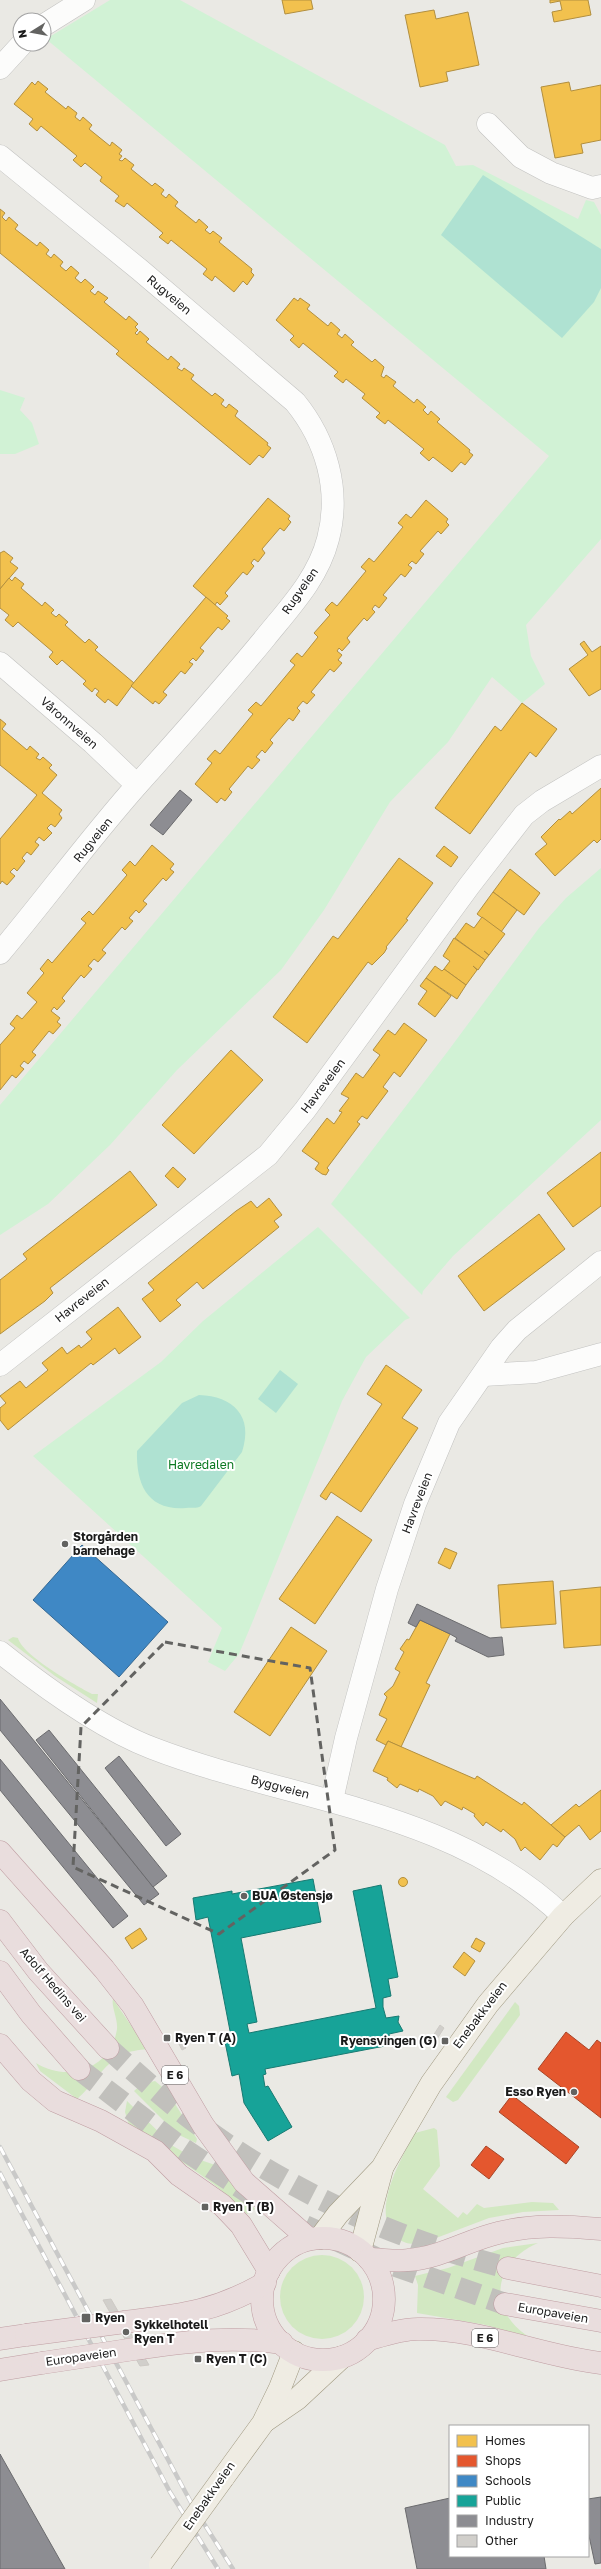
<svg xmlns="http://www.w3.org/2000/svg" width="601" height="2569" viewBox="0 0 601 2569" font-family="'Golos Text',sans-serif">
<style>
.grass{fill:#d2e8c2}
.park{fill:#d1f2d5}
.pitch{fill:#afe2d2}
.homes{fill:#f2c14e;stroke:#b28f3f}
.shops{fill:#e4572e;stroke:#a84528}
.schools{fill:#3f88c5;stroke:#346792}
.public{fill:#17a398;stroke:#187a72}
.industry{fill:#8d8d92;stroke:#6b6b6e}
.building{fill:#d1cfcb;stroke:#cdcac5}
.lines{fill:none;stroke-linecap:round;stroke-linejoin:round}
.highway-tunnel{stroke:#c1c0bc;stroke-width:22;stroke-dasharray:22 11;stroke-linecap:butt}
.minor-casing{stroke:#c2c2c0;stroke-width:23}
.major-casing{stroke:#a09981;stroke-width:23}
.highway-casing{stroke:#bf9da2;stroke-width:23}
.minor{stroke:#fcfcfb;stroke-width:22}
.major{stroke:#efece3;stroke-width:22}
.highway{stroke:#e9dddd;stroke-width:22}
.rail-casing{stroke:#c9c9c8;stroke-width:4.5}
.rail{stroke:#fff;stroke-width:3;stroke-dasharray:9;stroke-linecap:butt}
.major-bridge-casing{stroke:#a09981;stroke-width:23;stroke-linecap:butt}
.highway-bridge-casing{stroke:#bf9da2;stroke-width:23;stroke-linecap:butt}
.major-bridge{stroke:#efece3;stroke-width:22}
.highway-bridge{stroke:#e9dddd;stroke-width:22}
.marked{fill:none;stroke:#636361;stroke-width:3;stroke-dasharray:8 5;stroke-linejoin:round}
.poi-dot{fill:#636361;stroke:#fff;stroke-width:1.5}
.labels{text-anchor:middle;stroke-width:4;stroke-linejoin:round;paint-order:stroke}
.shield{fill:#fff;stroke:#5f5f5f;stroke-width:1}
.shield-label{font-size:11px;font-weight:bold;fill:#1b1b1b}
.street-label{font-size:12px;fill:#1b1b1b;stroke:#fff}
.park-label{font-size:12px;fill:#0b7821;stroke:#fff}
.poi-label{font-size:12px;font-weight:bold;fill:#1b1b1b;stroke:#fff;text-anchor:start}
</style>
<rect width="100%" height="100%" fill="#eae9e4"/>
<g class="grass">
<path d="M13,1637L18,1638C22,1655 75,1685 92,1694H98L97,1703L55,1676L8,1640Z"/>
<path d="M113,1999L147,2049C139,2050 129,2051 122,2055C102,2065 94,2085 77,2099L40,2071L36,2063C68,2083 111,2069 117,2029C118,2019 111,2006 113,1999Z"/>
<polygon points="515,2002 519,2006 520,2015 458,2100 453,2102 446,2097"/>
<polygon points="155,2081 167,2091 197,2139 196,2143 177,2134 134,2091 142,2084"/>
<path d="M127,2101L173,2146L192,2157L215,2165L255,2209L247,2214C214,2180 173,2155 131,2132L125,2112Z"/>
<path d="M434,2128L437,2130L440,2166L423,2189L458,2218L463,2212L467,2215L477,2204L484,2208L532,2202L553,2203L559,2210L523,2212L489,2218L423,2243C412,2245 403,2244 395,2236C370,2211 402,2157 415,2133Z"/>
<path d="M538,2243C495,2261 486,2307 526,2335V2337L486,2325L417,2313L418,2285L415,2276L448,2268L503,2248Z"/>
<circle cx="322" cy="2297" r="42"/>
</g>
<g class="park">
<polygon points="110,0 180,0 445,145 456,166 473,165 578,219 586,200 594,202 601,215 601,539 526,625 531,656 545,684 522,703 492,677 448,742 390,802 324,910 281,970 177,1070 110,1145 48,1204 0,1235 0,1105 549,456 46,39"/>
<polygon points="0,390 25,398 20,410 32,423 39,444 15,454 0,454"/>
<polygon points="601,868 601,1120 453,1256 423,1291 422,1295 331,1204 448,1051 539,928 566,898"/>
<polygon points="318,1227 410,1318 405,1320 366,1357 342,1401 252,1623 239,1654 225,1671 208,1662 222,1628 33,1456 161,1362 203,1321"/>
</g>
<g class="pitch">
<polygon points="483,175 601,249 601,288 594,302 562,338 441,235"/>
<polygon points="280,1370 298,1384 276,1413 258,1399"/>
<path d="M199,1395C233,1396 254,1416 242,1452L201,1506C196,1509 192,1507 186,1508C148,1511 136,1485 137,1451L182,1403Z"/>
</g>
<g class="homes">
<polygon points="282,0 311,0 313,9 285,14"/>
<polygon points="550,0 588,0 591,15 554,22 552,12 562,10 560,1 550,3"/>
<polygon points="434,10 436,19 468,12 479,65 446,72 448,81 420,87 405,15"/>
<polygon points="38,81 48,89 45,92 66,109 68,106 77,113 75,117 80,121 83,117 92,125 89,129 110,146 112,142 122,150 119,154 122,156 119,160 122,161 125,158 134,165 131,169 152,186 155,183 164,190 161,194 166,198 169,194 178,202 175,206 196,223 199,219 208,227 205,230 210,234 213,231 222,238 219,242 252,269 251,272 254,275 247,285 243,281 234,292 215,276 212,281 203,274 207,269 171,240 168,244 159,237 163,233 127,203 124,207 115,201 119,196 100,181 102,177 85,163 81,167 73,160 77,156 41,126 37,131 29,124 33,119 14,104 32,82 35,85"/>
<polygon points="569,82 571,91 601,85 601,140 581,144 583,153 555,158 541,87"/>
<polygon points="0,209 5,213 2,217 6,221 9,217 18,225 15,229 37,246 40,242 49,250 46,254 51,258 54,254 63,262 60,266 66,271 71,266 79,273 75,278 81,283 85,279 94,287 90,291 95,295 98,291 108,298 104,302 126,320 129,316 138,324 135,327 138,330 135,333 137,335 140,331 149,339 146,342 168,360 171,356 180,364 177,368 182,371 184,368 194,375 191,379 212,396 215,393 224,400 221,404 226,408 229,404 238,411 235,416 268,443 267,445 271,448 263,458 259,455 250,465 116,354 119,351 0,253"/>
<polygon points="294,298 298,301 300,298 310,305 307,309 328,326 331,322 340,330 337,334 342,338 345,334 354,342 351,345 372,362 375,359 384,367 381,376 384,378 386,375 396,382 393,386 414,403 417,399 426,407 423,410 428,415 431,411 440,419 437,422 470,450 469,452 473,455 465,465 461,462 452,472 433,457 429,461 420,453 424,449 388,420 385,424 376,417 380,413 362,398 365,394 346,379 343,383 334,376 338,372 303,343 299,348 290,340 294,336 276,320"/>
<polygon points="268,498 290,516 288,519 291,522 284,531 280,528 262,549 265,553 258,562 254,559 251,563 254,566 247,575 243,572 225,593 228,596 220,605 217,602 215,605 193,586"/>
<polygon points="426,500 448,519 446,522 449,525 441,534 438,531 420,551 424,554 416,564 412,561 408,565 412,568 405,577 401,574 383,595 387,598 379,608 375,605 372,609 375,612 367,621 364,618 347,638 350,642 342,651 339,648 337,651 342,655 338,660 342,663 334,672 330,669 311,692 315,695 307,704 303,701 297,708 300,711 293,721 289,718 270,740 273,743 265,753 262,750 256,757 260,760 252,769 248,766 229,789 232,792 225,801 221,798 217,803 195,784 212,763 207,759 215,750 220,754 253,714 248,710 256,702 261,706 295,665 290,661 297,653 302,657 318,637 314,633 330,615 325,610 328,606 332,602 337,606 366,571 361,567 369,558 374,562 403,527 398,523 406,514 411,518"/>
<polygon points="4,551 13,558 10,562 18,568 0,589 0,553"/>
<polygon points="15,577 24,584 21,588 42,606 45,602 54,610 51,613 56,617 59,614 68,622 65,625 85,643 89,639 98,647 95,650 134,683 117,706 108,699 105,703 96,695 99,691 95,688 92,692 83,684 86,681 62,660 57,665 49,657 53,652 18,622 13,627 5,620 9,615 0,608 0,589 9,578 12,581"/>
<polygon points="206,597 228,616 226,618 230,621 222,630 218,627 200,648 204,651 196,661 193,658 189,662 193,664 185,674 181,671 163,692 167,695 159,704 155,701 153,704 131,686"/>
<polygon points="584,641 592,652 601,646 601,689 589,696 569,669 588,655 580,644"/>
<polygon points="522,703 557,729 536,757 530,752 470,834 435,808 495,726 501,731"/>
<polygon points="0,719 6,724 2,729 27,750 30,746 39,754 36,758 40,760 43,757 52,765 49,768 57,775 42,793 62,810 59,814 62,818 55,827 51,824 47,828 52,833 44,841 39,837 35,842 39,845 31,855 27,852 22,858 25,861 17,871 14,868 10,872 15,876 7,885 2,881 0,884 0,839 37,795 0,765"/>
<polygon points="601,788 601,839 597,843 594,840 555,876 535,854 547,844 541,837 559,819 560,820 570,811 572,814"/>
<polygon points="152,845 174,864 170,869 174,872 166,881 163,878 143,901 147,904 139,913 136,910 129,918 133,921 125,930 122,927 102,950 106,953 98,962 94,959 88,966 92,969 84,978 81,975 62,998 65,1001 57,1010 54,1007 51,1011 60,1018 57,1022 61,1025 53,1034 49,1031 32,1052 36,1055 28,1064 24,1061 20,1066 24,1069 16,1078 12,1075 0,1090 0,1045 15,1028 10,1024 17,1015 22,1019 37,1002 27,993 44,973 40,969 48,959 52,963 86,923 81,919 89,911 93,915 127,875 122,870 130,861 135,866"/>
<polygon points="444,846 458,857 451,867 436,856"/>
<polygon points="399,858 433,883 406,919 408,920 386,947 387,948 384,953 372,965 368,962 307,1043 273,1017 333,936 338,939"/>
<polygon points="510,869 540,893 524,915 493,892"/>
<polygon points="493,892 517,910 501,932 477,914"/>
<polygon points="482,917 505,934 489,955 484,951 489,955 485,960 455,938 466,923 474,928"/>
<polygon points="454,938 485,960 478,970 473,966 477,970 466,985 444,969 450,961 443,956"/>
<polygon points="435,966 442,971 444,969 466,985 457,999 426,978"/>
<polygon points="426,978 451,996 435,1017 418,1004 427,991 420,986"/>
<polygon points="404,1023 427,1040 400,1077 394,1072 383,1087 388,1091 367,1119 362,1116 357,1122 360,1124 327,1168 329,1170 326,1175 322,1174 315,1169 319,1163 302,1151 327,1118 334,1124 342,1112 339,1111 349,1098 341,1094 356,1073 363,1078 380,1055 373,1050 388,1030 395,1035"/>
<polygon points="231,1050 263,1080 194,1154 162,1125"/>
<polygon points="601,1152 601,1206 573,1227 547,1193"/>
<polygon points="173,1167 186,1179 178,1188 165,1176"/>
<polygon points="130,1171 157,1205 50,1288 53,1293 45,1301 0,1334 0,1280 27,1259 23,1254"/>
<polygon points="269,1198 282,1215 274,1221 279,1227 203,1289 197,1282 176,1300 181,1305 160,1322 142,1299 154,1290 148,1283 236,1211 251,1201 257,1208"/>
<polygon points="539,1214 565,1249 484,1311 458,1276"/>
<polygon points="118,1307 141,1337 119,1354 115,1348 93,1365 91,1363 8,1430 0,1420 0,1408 6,1403 0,1396 20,1381 26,1388 48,1370 42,1363 62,1347 67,1354 79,1345 81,1348 92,1339 86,1332"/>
<polygon points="386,1365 422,1390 402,1418 418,1428 361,1512 331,1492 326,1500 320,1496 382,1404 367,1394"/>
<polygon points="337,1516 372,1540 315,1624 279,1599"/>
<polygon points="445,1548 457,1553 450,1569 438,1563"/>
<polygon points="553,1581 556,1624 501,1628 498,1585"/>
<polygon points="601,1587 601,1645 564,1648 560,1591"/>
<polygon points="420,1620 450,1634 426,1683 430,1685 401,1747 388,1741 386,1745 376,1740 387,1719 379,1715 387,1697 384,1694 393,1686 400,1672 395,1669 404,1652 400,1649 407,1639 409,1640"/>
<polygon points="291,1627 327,1651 270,1736 234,1712"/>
<polygon points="388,1741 475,1779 477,1776 522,1805 524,1802 565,1837 557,1847 553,1844 540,1860 525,1847 521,1851 515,1839 503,1829 501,1832 486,1822 483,1826 474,1816 475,1814 463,1807 462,1810 445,1801 441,1806 433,1796 419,1789 418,1792 400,1784 397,1788 387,1780 388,1778 373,1771"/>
<polygon points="601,1790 601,1831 590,1840 579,1825 565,1837 551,1825 576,1804 579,1807"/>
<circle cx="403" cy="1882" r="4.5"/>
<polygon points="140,1928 147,1939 132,1949 125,1938"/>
<polygon points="476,1938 485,1943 480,1952 471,1947"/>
<polygon points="464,1952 475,1961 465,1976 453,1967"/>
</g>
<g class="shops">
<polygon points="566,2032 589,2050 597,2040 601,2043 601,2118 538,2069"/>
<polygon points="512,2095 579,2147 566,2164 499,2112"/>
<polygon points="486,2146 504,2159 489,2179 471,2165"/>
</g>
<polygon class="schools" points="82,1545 168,1622 119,1677 33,1600"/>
<polygon class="public" points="313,1879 321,1922 241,1938 257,2022 247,2024 249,2033 376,2008 353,1891 381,1885 398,1977 388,1979 391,1996 383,1998 383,2007 386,2018 399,2016 398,2022 403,2031 389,2034 390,2045 265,2069 266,2074 263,2075 265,2087 268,2086 292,2127 268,2141 244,2103 239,2074 232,2076 224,2037 231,2036 208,1917 196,1920 193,1898 232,1891 232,1894"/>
<g class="industry">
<polygon points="180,790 192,800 163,835 150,825"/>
<polygon points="417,1604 490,1638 502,1637 504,1655 488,1657 455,1641 457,1638 450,1634 420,1620 416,1627 408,1623"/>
<polygon points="0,1699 159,1894 144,1905 0,1730"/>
<polygon points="49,1730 167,1876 153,1887 36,1740"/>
<polygon points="119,1756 181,1834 166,1846 105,1768"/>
<polygon points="0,1759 128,1916 113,1928 0,1790"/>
<polygon points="0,2454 65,2569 0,2569"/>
<polygon points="601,2497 601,2563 595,2564 588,2531 588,2499"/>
<polygon points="450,2498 450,2556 544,2556 546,2569 417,2569 405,2508"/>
</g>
<g class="building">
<polygon points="440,2025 444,2028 437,2039 433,2036"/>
<polygon points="179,2037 186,2048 182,2050 176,2038"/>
<polygon points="111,2299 149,2365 140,2366 103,2300"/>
</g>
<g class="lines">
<g class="highway-tunnel">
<path d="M108,2048C134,2071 159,2094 186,2115C281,2188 393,2239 508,2268"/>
<polyline points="79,2069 179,2146 255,2197"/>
<polyline points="305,2226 387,2263 505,2304"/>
</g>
<defs>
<g id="minor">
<polyline points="44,25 84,0"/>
<polyline points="0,68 22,44"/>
<polyline points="488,124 521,157 551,173 592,188 601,186"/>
<path d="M0,156L140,270L295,402C326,440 341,490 328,539C318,578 290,607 265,638C224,688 181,736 138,784C90,838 47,897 0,953"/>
<polyline points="0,663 93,743 137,785"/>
<polyline points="0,1365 268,1155 305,1110 469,886 524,815 542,801 601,766"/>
<polyline points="484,1375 536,1372 601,1354"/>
<path d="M0,1652C44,1687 100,1728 152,1748C289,1801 451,1809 563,1916"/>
<polyline points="332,1800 346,1738 387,1589 415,1504 449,1423 501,1348 517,1330 601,1262"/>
</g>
<g id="major">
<polyline points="320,2238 338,2214 382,2168 431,2084 488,2004 563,1916 601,1880"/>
<polyline points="360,2251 382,2169"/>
<polyline points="265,2421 297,2399 342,2357"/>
<polyline points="223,2478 263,2423 280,2388 294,2352"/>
</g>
<g id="highway">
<polyline points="0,1852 104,1969 133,2006 203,2125 244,2182 309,2239"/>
<polyline points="0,1921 38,1971 108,2048"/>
<polyline points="0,1972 31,2014 79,2069"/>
<polyline points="0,2045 31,2081 55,2101 101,2121 155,2151 179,2175 222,2205 241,2225 269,2271"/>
<circle cx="323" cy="2299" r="61"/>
<path d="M369,2259C382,2259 396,2262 408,2260C440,2258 468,2240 498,2233C533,2224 566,2226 601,2229"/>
<polyline points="508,2268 601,2286"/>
<polyline points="505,2304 601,2321"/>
<path d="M125,2322C181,2315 215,2312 265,2283"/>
<polyline points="0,2339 26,2335"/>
<path d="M367,2340C384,2335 401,2329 418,2329C480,2328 540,2356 601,2363"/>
<path d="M141,2348C192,2341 231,2336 282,2343"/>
<polyline points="0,2370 42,2363"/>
</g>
</defs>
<use href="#minor" class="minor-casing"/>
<use href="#major" class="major-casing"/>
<use href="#highway" class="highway-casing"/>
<use href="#minor" class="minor"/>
<use href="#major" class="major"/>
<use href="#highway" class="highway"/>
<defs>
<g id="rail">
<polyline points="0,2147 194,2508 233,2569"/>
<polyline points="0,2173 170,2492 218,2569"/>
</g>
</defs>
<use href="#rail" class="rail-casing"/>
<use href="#rail" class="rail"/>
<defs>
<polyline id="major-bridge" points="160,2565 223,2478"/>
<g id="highway-bridge">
<polyline points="26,2335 125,2322"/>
<polyline points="42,2363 141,2348"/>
</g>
</defs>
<use href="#major-bridge" class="major-bridge-casing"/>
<use href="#highway-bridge" class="highway-bridge-casing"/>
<use href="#major-bridge" class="major-bridge"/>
<use href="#highway-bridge" class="highway-bridge"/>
</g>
<path class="marked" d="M165,1642L310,1668L335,1850L219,1934L73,1867L81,1727Z"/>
<g class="poi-dot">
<circle cx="65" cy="1544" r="4"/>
<circle cx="244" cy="1896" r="4"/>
<rect x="163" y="2034" width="8" height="8" rx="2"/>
<rect x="441" y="2037" width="8" height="8" rx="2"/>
<circle cx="574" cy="2092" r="4"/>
<rect x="201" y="2203" width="8" height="8" rx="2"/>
<rect x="81" y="2313" width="10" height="10" rx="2"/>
<circle cx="126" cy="2332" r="4"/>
<rect x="194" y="2355" width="8" height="8" rx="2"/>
</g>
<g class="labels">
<g class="shield">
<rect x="162" y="2066" width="26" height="18" rx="3"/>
<rect x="472" y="2329" width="26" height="18" rx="3"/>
</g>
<g class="shield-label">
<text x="175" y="2079">E 6</text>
<text x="485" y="2342">E 6</text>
</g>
<g class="street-label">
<text transform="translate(169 295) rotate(40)" y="4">Rugveien</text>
<text transform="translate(300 591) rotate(-55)" y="4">Rugveien</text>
<text transform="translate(69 723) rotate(41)" y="4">Våronnveien</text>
<text transform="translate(93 840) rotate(-51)" y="4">Rugveien</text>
<text transform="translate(323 1086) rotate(-53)" y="4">Havreveien</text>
<text transform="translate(82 1300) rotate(-38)" y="4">Havreveien</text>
<text transform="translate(417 1503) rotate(-69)" y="4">Havreveien</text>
<text transform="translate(280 1787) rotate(15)" y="4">Byggveien</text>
<text transform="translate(53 1985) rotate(49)" y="4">Adolf Hedins vei</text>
<text transform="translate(480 2015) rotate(-53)" y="4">Enebakkveien</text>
<text transform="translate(553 2313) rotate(10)" y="4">Europaveien</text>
<text transform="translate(81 2357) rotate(-8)" y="4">Europaveien</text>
<text transform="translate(209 2496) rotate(-55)" y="4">Enebakkveien</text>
</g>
<g class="park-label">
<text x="201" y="1469">Havredalen</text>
</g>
<g class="poi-label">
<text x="73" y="1541">Storgården<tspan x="73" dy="14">barnehage</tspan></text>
<text x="252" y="1900">BUA Østensjø</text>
<text x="175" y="2042">Ryen T (A)</text>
<text x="437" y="2045" text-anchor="end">Ryensvingen (G)</text>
<text x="566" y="2096" text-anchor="end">Esso Ryen</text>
<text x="213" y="2211">Ryen T (B)</text>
<text x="95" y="2322">Ryen</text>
<text x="134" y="2329">Sykkelhotell<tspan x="134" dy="14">Ryen T</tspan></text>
<text x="206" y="2363">Ryen T (C)</text>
</g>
</g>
<rect x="449" y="2425" width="140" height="132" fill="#ffffff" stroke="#a4a4a4"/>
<rect x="457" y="2435" width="20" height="12" fill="#f2c14e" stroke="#a4a4a4"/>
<text x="485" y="2445" font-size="12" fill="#1b1b1b">Homes</text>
<rect x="457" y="2455" width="20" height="12" fill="#e4572e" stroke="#a4a4a4"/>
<text x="485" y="2465" font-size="12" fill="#1b1b1b">Shops</text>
<rect x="457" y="2475" width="20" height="12" fill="#3f88c5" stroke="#a4a4a4"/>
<text x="485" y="2485" font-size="12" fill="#1b1b1b">Schools</text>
<rect x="457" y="2495" width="20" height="12" fill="#17a398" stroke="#a4a4a4"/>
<text x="485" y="2505" font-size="12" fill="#1b1b1b">Public</text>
<rect x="457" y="2515" width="20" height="12" fill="#8d8d92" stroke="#a4a4a4"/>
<text x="485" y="2525" font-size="12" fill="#1b1b1b">Industry</text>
<rect x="457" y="2535" width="20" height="12" fill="#d1cfcb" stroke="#a4a4a4"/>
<text x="485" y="2545" font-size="12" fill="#1b1b1b">Other</text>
<g transform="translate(32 32) rotate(259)"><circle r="19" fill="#ffffff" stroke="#a4a4a4"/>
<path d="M0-3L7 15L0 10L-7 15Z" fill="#636361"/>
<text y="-6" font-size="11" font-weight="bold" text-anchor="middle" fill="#1b1b1b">N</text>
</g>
</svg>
